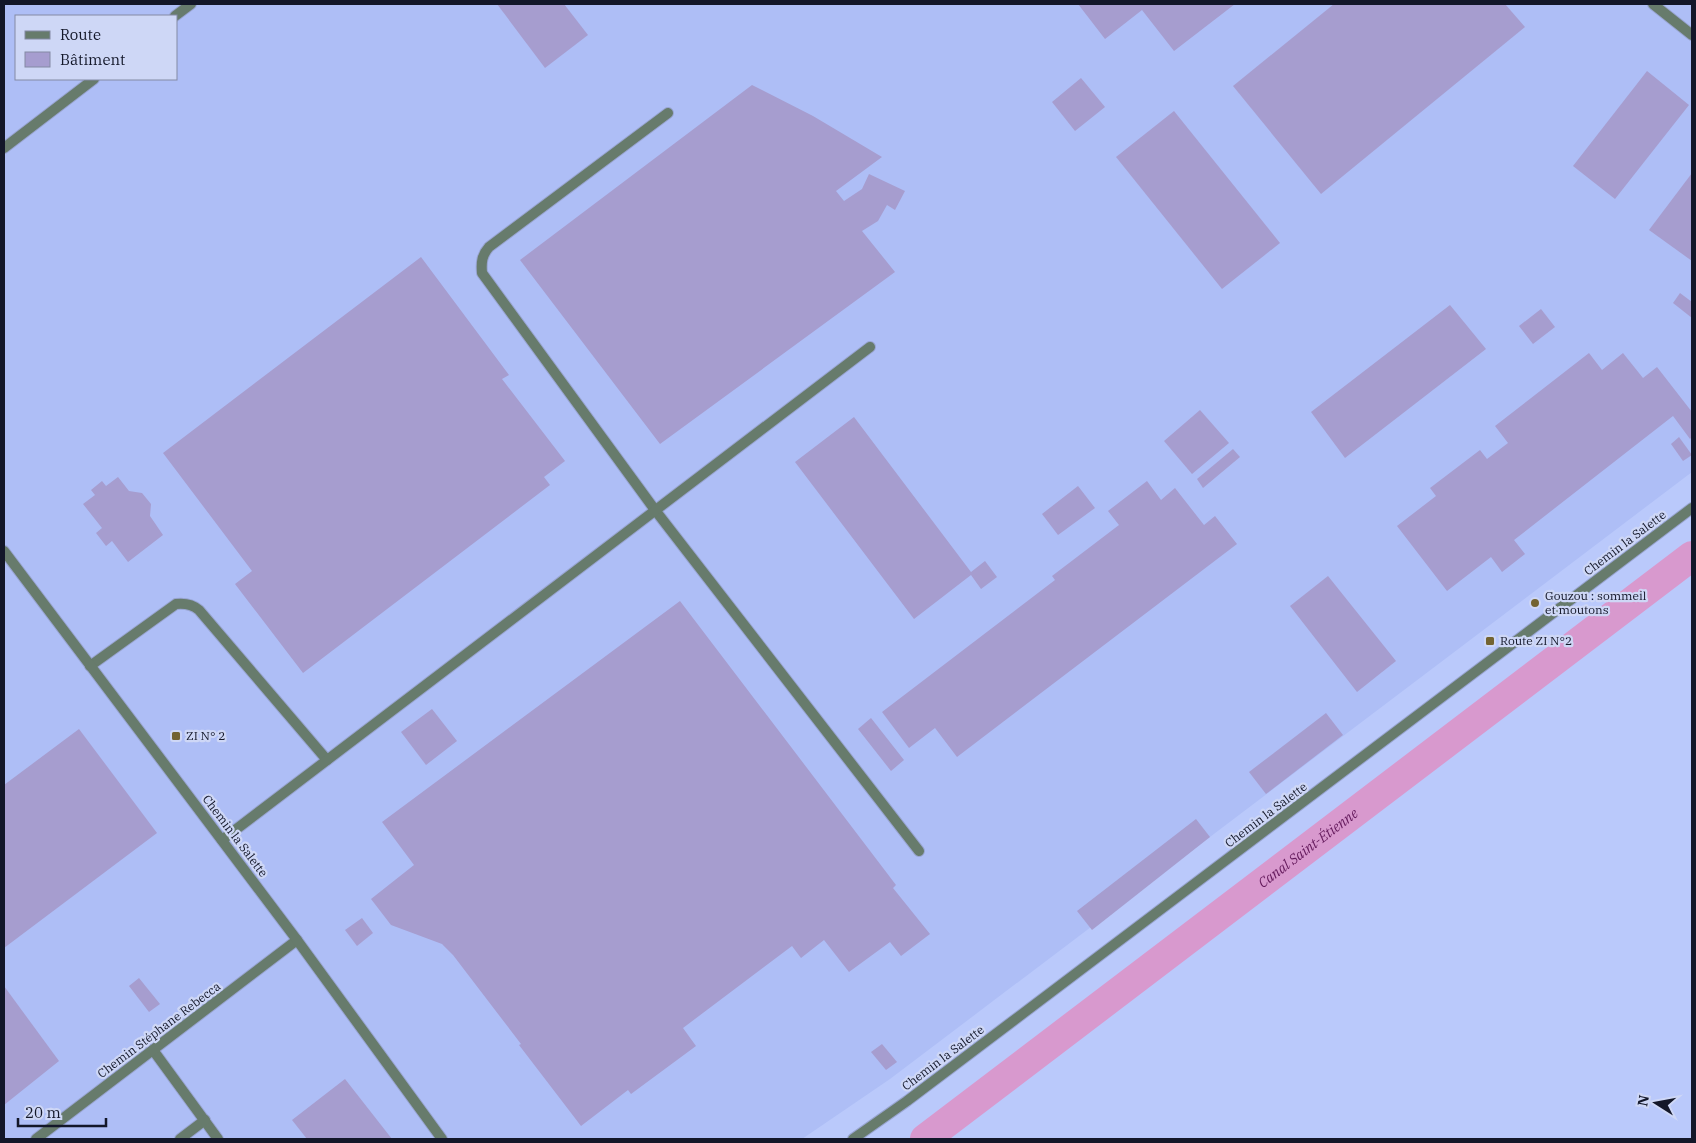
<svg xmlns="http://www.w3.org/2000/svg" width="1696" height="1143" viewBox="0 0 1696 1143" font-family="'IBM Plex Serif',serif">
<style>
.built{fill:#aebef6;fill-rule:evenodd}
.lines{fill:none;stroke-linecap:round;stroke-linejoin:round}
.canal{stroke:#d899ce;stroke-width:30}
.building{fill:#a69dcf}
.service-casing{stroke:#99a5d1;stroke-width:12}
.minor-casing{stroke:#99a5d1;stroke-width:12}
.tertiary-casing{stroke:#99a5d1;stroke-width:12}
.service{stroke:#677b6c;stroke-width:10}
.minor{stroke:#677b6c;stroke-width:10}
.tertiary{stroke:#677b6c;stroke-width:10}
.poi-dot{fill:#736331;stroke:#ced7f6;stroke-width:2}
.labels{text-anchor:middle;stroke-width:4.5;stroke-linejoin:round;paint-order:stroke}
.street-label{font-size:12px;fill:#131729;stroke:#ced7f6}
.poi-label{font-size:12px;fill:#131729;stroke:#ced7f6;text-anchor:start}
.water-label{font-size:14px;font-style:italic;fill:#651b5d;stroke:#ced7f6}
</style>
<rect width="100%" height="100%" fill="#bac9fb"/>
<path class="built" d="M4,4H1692V472L890,1079L802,1139H4ZM16,16H176V79H16Z"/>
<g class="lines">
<path class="canal" id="s1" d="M925,1139L1692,556"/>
</g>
<g class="building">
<polygon points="497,4 564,4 588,35 545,68"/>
<polygon points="1078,4 1235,4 1174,51 1142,10 1105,39"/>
<polygon points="1334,4 1505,4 1525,27 1321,194 1233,86"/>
<polygon points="1647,71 1689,105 1615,199 1573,166"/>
<polygon points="1081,78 1105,107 1075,131 1052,102"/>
<polygon points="752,85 813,116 882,157 836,191 844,201 862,189 869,174 905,191 895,210 887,205 878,221 862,231 895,272 660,444 520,260"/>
<polygon points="1174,111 1280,243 1222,289 1116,157"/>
<polygon points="1692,173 1692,261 1649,230"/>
<polygon points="421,257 509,375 502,379 565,461 544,477 550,485 303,673 235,584 252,571 163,453"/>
<polygon points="1680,293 1692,302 1692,318 1673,303"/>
<polygon points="1450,305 1486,349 1345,458 1311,412"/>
<polygon points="1541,309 1555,327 1533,344 1519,326"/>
<polygon points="1589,353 1602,370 1623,353 1643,378 1657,367 1692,412 1692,437 1690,439 1673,416 1514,540 1525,554 1502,572 1491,557 1447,591 1397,526 1436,496 1430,488 1480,450 1487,459 1508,443 1495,426"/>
<polygon points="1200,410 1229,443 1192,474 1164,441"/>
<polygon points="854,417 971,572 985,561 997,577 981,589 971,575 914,619 795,462"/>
<polygon points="1679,437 1692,455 1683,461 1671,444"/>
<polygon points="1233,449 1240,457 1203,488 1197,479"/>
<polygon points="118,477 129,491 142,493 151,504 150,516 163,535 128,562 112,541 106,546 96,533 102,528 83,504 95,495 91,490 102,481 106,486"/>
<polygon points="1147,481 1161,500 1175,488 1204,525 1215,516 1237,544 957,757 935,728 909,748 882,712 1055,580 1052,576 1119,525 1108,511"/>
<polygon points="1078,486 1095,508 1058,535 1042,514"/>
<polygon points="1328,576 1396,661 1357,692 1290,606"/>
<polygon points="680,601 896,885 893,888 930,934 901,956 890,942 849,972 824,940 801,958 792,946 683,1028 696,1046 631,1094 628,1090 581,1126 519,1045 521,1044 453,955 442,944 391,925 371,899 414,865 382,822"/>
<polygon points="432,709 457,741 426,765 401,732"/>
<polygon points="1326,713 1343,735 1266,794 1249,772"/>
<polygon points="871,718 904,760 891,771 858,729"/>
<polygon points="79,729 157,833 4,948 4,785"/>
<polygon points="1196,819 1210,837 1092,930 1077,911"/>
<polygon points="362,918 373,933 357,946 345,930"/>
<polygon points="139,978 160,1004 149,1012 129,986"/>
<polygon points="4,986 59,1061 4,1105"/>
<polygon points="882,1044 897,1062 886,1070 871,1052"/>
<polygon points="345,1079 392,1139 307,1139 292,1120"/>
</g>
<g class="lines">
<defs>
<g id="service">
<path d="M668,113L489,247C482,255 481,262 482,273L655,510L919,851"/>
<path d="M90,666L176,604C185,603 192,604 199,610L327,760"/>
<polyline points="222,840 870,347"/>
<polyline points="153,1050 218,1139"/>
<polyline points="180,1139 205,1120"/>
</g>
<g id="minor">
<polyline points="1653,4 1692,35"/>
<polyline points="175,16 191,4"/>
<polyline points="4,148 94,79"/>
<polyline points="36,1139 297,940"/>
</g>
<g id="tertiary">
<polyline points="4,551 297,940 442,1139"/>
<polyline points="853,1139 907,1101 1692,508"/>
</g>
</defs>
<use href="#service" class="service-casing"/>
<use href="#minor" class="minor-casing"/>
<use href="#tertiary" class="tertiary-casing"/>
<use href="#service" class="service"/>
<use href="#minor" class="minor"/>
<use href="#tertiary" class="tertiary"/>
</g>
<g class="poi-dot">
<circle cx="1535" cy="603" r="5"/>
<rect x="1485" y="636" width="10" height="10" rx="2.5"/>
<rect x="171" y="731" width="10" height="10" rx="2.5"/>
</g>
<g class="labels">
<g class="street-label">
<text transform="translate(1625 543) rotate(-37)" y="4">Chemin la Salette</text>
<text transform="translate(1266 815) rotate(-37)" y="4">Chemin la Salette</text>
<text transform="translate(235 836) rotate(53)" y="4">Chemin la Salette</text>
<text transform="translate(159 1030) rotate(-37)" y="4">Chemin Stéphane Rebecca</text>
<text transform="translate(943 1058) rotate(-37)" y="4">Chemin la Salette</text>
</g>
<g class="poi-label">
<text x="1545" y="600">Gouzou : sommeil<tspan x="1545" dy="14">et moutons</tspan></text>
<text x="1500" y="645">Route ZI N°2</text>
<text x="186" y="740">ZI N° 2</text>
</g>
<g class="water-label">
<text dy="5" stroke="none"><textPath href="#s1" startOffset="481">Canal Saint-Étienne</textPath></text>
</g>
</g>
<rect width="1696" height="1143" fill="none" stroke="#131729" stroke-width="10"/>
<rect x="15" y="15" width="162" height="65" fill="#ced7f6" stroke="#838aa4"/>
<rect x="25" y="31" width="25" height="8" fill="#677b6c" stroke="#838aa4"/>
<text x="60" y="40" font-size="15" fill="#131729">Route</text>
<rect x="25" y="52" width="25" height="15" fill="#a69dcf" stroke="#838aa4"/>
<text x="60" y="65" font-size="15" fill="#131729">Bâtiment</text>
<g transform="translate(1656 1103) rotate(281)" stroke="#ced7f6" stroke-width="4" paint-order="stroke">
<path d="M0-4L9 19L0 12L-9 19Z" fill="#131729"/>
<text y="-8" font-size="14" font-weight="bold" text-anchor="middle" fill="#131729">N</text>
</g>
<path d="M18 1118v8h88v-8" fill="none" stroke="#131729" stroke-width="2.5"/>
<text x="25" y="1118" font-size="15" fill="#131729" stroke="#ced7f6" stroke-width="4" paint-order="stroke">20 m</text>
</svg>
